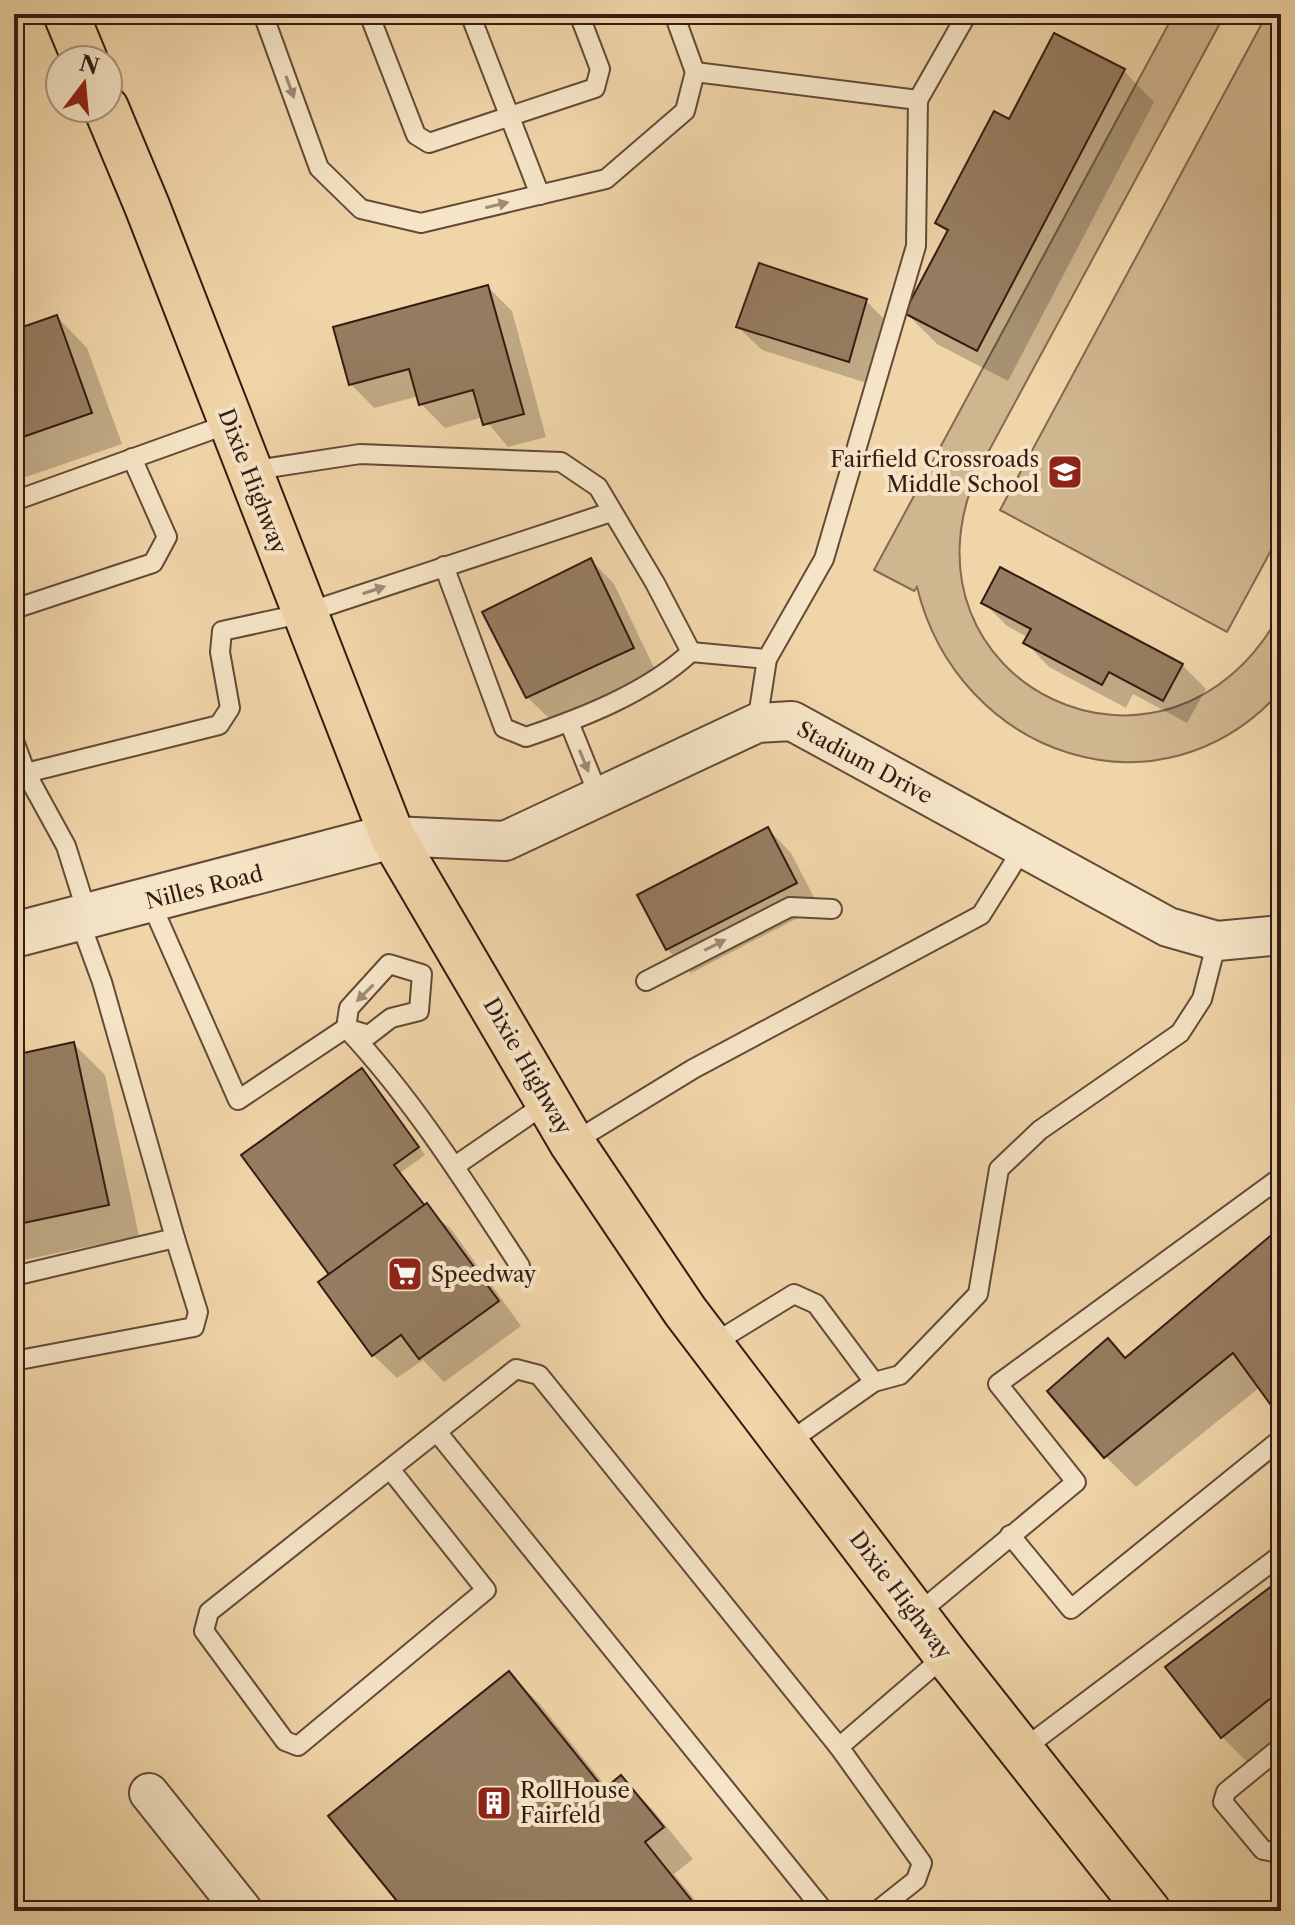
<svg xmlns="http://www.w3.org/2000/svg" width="1295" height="1925" viewBox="0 0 1295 1925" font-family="'Libre Caslon Text',serif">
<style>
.green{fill:#d0b68f;stroke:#826951;stroke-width:2}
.shadow{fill:#0003}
.building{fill:#967c60;stroke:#341c13;stroke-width:2}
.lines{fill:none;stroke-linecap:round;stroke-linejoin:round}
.service-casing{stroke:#634a38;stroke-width:22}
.minor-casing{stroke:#634a38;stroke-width:42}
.tertiary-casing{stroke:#634a38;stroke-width:48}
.primary-casing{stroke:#341c13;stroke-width:48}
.service{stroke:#f5e4c6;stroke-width:18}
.minor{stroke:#f5e4c6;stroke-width:38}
.tertiary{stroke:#f5e4c6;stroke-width:44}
.primary{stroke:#f0d5a8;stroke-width:44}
.oneway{fill:#9e8a75}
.labels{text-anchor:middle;stroke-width:8;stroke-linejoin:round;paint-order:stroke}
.poi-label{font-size:22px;fill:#341c13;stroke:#f5e4c6;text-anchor:start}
.street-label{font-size:22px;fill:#341c13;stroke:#f5e4c6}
</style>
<rect width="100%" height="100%" fill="#f0d5a8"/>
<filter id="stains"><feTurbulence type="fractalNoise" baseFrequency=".0025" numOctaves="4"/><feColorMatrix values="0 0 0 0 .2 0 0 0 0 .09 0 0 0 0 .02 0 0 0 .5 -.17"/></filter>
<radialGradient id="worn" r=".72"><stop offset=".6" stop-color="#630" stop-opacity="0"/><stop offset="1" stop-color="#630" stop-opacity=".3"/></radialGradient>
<g class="green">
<path d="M1174,14H1225L978,471C885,682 1168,821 1281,612V691C1160,826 958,756 917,587L914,591L874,570Z"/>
<polygon points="1267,14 1281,14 1281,532 1227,632 1000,510"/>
</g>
<g class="shadow">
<polygon points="1124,71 1154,102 1008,381 937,344 906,313 948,233 938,223 1010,122"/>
<polygon points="760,266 866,301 890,325 873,385 762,350 738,327"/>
<polygon points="488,287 512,311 546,437 508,447 483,417 445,428 421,404 419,396 374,408 351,384"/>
<polygon points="57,317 87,348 122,444 14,481 14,332"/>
<polygon points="591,560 614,584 656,672 551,720 527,697"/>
<polygon points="983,602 1182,665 1206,689 1187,723 1133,694 1126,708 1049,667 1026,643 1029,638 1007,626"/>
<polygon points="768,829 791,853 819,907 691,973 667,949"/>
<polygon points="74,1044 105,1075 139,1236 14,1262 14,1120 17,1123 26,1122 14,1057"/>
<polygon points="369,1078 425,1155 400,1173 425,1207 451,1229 521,1326 444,1382 423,1360 397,1378 373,1355 332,1275"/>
<polygon points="1281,1229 1281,1415 1260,1387 1136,1487 1106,1457 1108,1341 1127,1360"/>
<polygon points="1281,1581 1281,1745 1253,1768 1222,1737 1168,1667"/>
<polygon points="509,1674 540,1704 608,1789 621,1778 652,1809 693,1859 674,1874 704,1911 407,1911"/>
</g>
<g class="building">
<polygon points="1054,33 1125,69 977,351 904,313 948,230 935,223 994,111 1009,119"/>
<polygon points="759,263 867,299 849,362 736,327"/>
<polygon points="488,285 524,414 483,425 473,390 419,405 409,369 349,385 333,327"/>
<polygon points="57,315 92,413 14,440 14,330"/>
<polygon points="591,558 634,648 526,698 482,612"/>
<polygon points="1000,567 1183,664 1163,701 1109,672 1102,685 1023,643 1031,629 981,603"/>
<polygon points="768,827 797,883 666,950 637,895"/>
<polygon points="74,1042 109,1205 14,1225 14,1122 23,1120 14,1076 14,1055"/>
<polygon points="362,1068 419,1147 394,1165 431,1214 336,1284 241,1155"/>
<polygon points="427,1203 499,1301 419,1359 401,1335 372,1356 318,1282"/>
<polygon points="1281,1227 1281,1419 1233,1353 1104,1458 1047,1391 1108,1338 1125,1358"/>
<polygon points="1281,1579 1281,1690 1221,1738 1165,1667"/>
<polygon points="509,1671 604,1789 621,1775 664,1827 645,1842 700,1911 405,1911 328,1816"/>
</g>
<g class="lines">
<defs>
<g id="service">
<polyline points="263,14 319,168 361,209 421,223 606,179 685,111 695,72 674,14"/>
<polyline points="369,14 416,135 429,143 595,88 600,69 579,14"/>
<polyline points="470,14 540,195"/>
<polyline points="695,72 918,100 916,246 824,559 767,659 757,723"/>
<polyline points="918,100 967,14"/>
<path d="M249,471L360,454L561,462L598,487L655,583L691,652C647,693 582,718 526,737L504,728L444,566"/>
<polyline points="14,501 231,423"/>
<polyline points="14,609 153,563 167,537 132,458"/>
<polyline points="691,652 767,659"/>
<polyline points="569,722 600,799"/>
<polyline points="14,741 26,773"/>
<polyline points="150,901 238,1100 346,1028 349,1008 389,964 422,974 419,1011 391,1018 369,1035 346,1028"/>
<polyline points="88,916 66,846 26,773 219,725 230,708 220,652 222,631 305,613 611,512"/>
<polyline points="646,981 790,907 832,909"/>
<path d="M348,1030C415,1102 466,1184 520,1266"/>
<polyline points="572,1143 693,1069 981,915 1023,848"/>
<polyline points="455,1166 548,1102"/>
<polyline points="14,1276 175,1238 102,982 79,919"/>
<polyline points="711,1345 794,1294 816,1304 874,1382"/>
<polyline points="14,1361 194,1327 198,1312 175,1238"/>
<polyline points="437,1432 824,1911"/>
<polyline points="786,1444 874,1382 900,1375 978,1294 999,1169 1040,1130 1180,1033 1202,999 1217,941"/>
<polyline points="390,1469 486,1590 298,1746 285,1741 204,1631 209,1612 516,1369 539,1375 839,1747 946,1655"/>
<polyline points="1010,1535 1071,1609 1281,1439"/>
<polyline points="916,1615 1076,1482 998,1384 1281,1177"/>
<polyline points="839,1747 922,1863 916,1880 877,1911"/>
<polyline points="1281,1747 1226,1792 1223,1802 1263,1850 1274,1852 1281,1846"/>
<polyline points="1022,1750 1281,1555"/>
</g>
<g id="minor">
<polyline points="392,836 505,841 757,723 792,721 1168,927 1217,941 1281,935"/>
<polyline points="149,1793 243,1911"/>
</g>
<polyline id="tertiary" points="14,935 392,836"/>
<g id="primary">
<polyline points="66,14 85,60"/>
<polyline points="106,108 147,206 392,836 572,1143 685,1311 946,1655 1148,1911"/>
</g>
</defs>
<use href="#service" class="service-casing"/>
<use href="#minor" class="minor-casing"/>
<use href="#tertiary" class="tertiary-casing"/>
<use href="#primary" class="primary-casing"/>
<use href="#service" class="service"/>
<use href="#minor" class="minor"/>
<use href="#tertiary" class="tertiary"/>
<use href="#primary" class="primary"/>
</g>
<defs><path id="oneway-solid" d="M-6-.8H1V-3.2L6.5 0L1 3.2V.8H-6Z" transform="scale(2)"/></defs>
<g class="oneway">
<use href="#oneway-solid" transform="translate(290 87) rotate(70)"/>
<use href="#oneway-solid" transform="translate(497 205) rotate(-13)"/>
<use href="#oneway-solid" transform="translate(374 590) rotate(-18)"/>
<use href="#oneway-solid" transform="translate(584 761) rotate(68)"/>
<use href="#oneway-solid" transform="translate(715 945) rotate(-27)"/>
<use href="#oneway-solid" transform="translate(365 993) rotate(135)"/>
</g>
<defs>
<symbol id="school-square" viewBox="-11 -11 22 22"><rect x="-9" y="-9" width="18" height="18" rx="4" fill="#8f2418" stroke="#f5e4c6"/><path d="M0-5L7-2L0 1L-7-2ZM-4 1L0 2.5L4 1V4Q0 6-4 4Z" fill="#fff"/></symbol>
<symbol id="supermarket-square" viewBox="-11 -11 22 22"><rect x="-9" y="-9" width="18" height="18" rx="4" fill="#8f2418" stroke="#f5e4c6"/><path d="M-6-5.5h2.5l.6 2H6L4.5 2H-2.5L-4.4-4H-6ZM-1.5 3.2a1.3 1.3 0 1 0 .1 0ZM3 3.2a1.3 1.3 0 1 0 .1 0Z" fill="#fff"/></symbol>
<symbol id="building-square" viewBox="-11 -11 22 22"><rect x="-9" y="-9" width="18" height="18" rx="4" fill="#8f2418" stroke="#f5e4c6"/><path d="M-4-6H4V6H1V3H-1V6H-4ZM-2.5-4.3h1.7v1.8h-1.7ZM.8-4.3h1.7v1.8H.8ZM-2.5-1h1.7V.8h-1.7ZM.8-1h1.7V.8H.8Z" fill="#fff"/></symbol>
</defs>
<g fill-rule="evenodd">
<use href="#school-square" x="1045" y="452" width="40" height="40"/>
<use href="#supermarket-square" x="385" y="1254" width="40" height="40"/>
<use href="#building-square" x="474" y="1783" width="40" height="40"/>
</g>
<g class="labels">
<g class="poi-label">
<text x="1039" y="467" text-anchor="end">Fairfield Crossroads<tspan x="1039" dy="25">Middle School</tspan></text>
<text x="431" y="1282">Speedway</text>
<text x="520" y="1798">RollHouse<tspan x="520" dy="25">Fairfeld</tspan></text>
</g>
<g class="street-label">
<text transform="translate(253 481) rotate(69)" y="8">Dixie Highway</text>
<text transform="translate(865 762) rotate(28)" y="8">Stadium Drive</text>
<text transform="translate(204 887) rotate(-14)" y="8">Nilles Road</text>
<text transform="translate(528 1066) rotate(60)" y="8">Dixie Highway</text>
<text transform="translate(901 1595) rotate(53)" y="8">Dixie Highway</text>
</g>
</g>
<rect width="1295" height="1925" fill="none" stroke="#f0d5a8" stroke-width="48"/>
<rect x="16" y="16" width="1263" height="1893" fill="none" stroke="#341c13" stroke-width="4"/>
<rect x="24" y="24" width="1247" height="1877" fill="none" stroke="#341c13" stroke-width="2"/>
<g transform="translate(84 84) rotate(16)"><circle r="38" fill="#f5e4c6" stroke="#a8947e" stroke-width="2"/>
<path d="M0-6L14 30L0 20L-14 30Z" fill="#8f2418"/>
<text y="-12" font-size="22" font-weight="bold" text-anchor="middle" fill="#341c13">N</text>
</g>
<rect width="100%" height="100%" filter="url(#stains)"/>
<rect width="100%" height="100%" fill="url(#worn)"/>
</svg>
